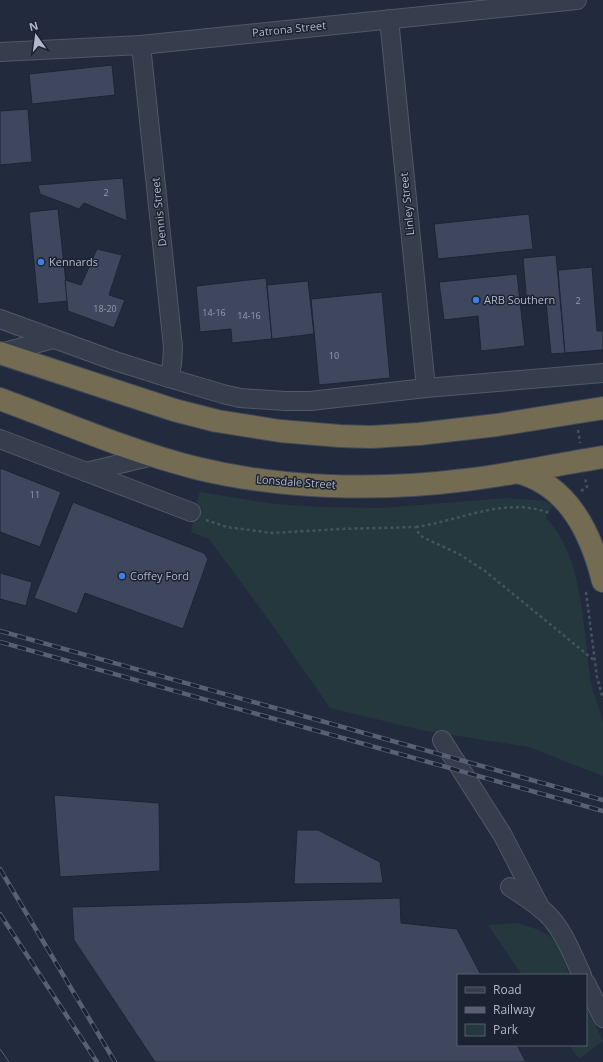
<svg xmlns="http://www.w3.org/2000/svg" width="603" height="1062" viewBox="0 0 603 1062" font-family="'Open Sans',sans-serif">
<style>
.green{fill:#24383e}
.building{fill:#3e475e;stroke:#1d2434}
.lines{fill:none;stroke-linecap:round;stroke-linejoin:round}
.minor-casing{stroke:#515868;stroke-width:20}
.highway-casing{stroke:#414858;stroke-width:24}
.path{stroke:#42555b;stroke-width:2.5;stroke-dasharray:3 3;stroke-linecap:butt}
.minor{stroke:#363d4d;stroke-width:18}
.highway{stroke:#746b53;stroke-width:22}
.tram{stroke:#586075;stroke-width:1}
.rail-casing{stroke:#586075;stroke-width:4.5}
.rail{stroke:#1b2232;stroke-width:3;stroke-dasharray:9;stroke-linecap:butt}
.shop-dot{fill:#3f7fe0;stroke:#1b2232;stroke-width:1.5}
.labels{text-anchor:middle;stroke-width:3;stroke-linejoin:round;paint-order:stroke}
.number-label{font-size:9px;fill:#959cae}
.street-label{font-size:11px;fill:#b2b8c9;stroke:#1b2232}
.poi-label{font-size:11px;fill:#b2b8c9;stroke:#1b2232;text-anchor:start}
</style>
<rect width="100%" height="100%" fill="#222b3d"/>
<g class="green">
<path d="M200,492L275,504L319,507L382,508L505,498L545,501L553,506L545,517C583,554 583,627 590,676C592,693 600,708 603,724C603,737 603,761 603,776L529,747L421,730L330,708L271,623L209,539L191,532L196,504Z"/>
<path d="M516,923C528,926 546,931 554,940C560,949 565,965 570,975H522L488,925Z"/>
<polygon points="586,1007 603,1041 579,1059 569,1045 586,1045"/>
</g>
<g class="building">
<polygon points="112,65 115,95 32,104 29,74"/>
<polygon points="28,109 32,162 0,165 0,111"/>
<polygon points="123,178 127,221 84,203 79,209 40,194 38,185"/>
<polygon points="58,209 68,301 38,304 29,212"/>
<polygon points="529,214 533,249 438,259 434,224"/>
<polygon points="97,249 122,255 109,295 125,300 114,328 68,311 65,280 81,285"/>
<polygon points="556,255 565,353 551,354 546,303 527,305 523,258"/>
<polygon points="592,267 597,331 603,331 603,350 565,353 558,270"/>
<polygon points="517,274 525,346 481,351 478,316 444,320 439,282"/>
<polygon points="266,278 272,339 232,343 231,329 200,332 196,286"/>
<polygon points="308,281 314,334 272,339 267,285"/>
<polygon points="382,292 390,378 319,385 311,299"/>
<polygon points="0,468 61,492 40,547 0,532"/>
<polygon points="73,502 204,553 208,559 183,629 85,593 77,614 34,598"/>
<polygon points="0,573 32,582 26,606 0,599"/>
<polygon points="54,795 159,803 160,871 60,877"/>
<polygon points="297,830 318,830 380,862 383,883 294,884"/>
<polygon points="400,898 401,923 457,929 481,975 458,975 458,1045 517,1045 526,1062 155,1062 74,940 72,907"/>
</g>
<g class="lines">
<defs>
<g id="minor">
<polyline points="389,19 426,388"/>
<polyline points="141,45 173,347 172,364 169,378"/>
<polyline points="0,52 141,45 577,0"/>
<polyline points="0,319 115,361 169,378 223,394 240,398 254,399 286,401 310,401 426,388 603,373"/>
<polyline points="0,353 53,339"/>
<polyline points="0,439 191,512"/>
<polyline points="86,472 153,456"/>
<polyline points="442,740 502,834 541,909"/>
<path d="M510,887C522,895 535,903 546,913C563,929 572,954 582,975"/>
<polyline points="586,983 603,1018"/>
</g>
<g id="highway">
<polyline points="0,353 174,410 217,421 280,431 340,436 371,437 419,434 497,425 603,408"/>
<path d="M0,399C65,423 129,451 196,468C281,489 379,491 465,480C511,475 557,464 603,457"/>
<path d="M517,472C569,485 591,534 603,581"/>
</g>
</defs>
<use href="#minor" class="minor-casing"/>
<use href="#highway" class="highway-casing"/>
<g class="path">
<polyline points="578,430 580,443"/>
<polyline points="581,491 587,487 585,478"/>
<polyline points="206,520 227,527 272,533 340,529 416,527 419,534 424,538 459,554 485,571 595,661"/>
<path d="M416,527C458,521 507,496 549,513"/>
<polyline points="586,592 597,677 603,699"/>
</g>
<use href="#minor" class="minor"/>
<use href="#highway" class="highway"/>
<polyline class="tram" points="0,1049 9,1062"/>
<defs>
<g id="rail">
<polyline points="0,631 603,800"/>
<polyline points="0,642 603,811"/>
<polyline points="0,869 115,1062"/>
<polyline points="0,914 97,1062"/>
</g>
</defs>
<use href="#rail" class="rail-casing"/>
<use href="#rail" class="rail"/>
</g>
<g class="shop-dot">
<circle cx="41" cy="262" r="4"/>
<circle cx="476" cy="300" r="4"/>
<circle cx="122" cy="576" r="4"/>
</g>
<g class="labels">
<g class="number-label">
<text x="106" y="196">2</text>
<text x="578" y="304">2</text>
<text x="105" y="312">18-20</text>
<text x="214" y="316">14-16</text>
<text x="249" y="319">14-16</text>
<text x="334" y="359">10</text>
<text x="35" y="498">11</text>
</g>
<g class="street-label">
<text transform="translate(289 29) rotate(-6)" y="4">Patrona Street</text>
<text transform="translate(407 204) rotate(-96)" y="4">Linley Street</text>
<text transform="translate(159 212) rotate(-96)" y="4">Dennis Street</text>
<text transform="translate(296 482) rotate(4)" y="4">Lonsdale Street</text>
</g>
<g class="poi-label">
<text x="49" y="266">Kennards</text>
<text x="484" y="304">ARB Southern</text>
<text x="130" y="580">Coffey Ford</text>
</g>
</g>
<rect x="457" y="974" width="130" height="72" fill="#1b2232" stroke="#575e6e"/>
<rect x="465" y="987" width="20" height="6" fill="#363d4d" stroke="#575e6e"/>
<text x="493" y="994" font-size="12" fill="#b2b8c9">Road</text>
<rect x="465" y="1007" width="20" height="6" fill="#586075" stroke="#575e6e"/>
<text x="493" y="1014" font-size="12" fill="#b2b8c9">Railway</text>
<rect x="465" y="1024" width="20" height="12" fill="#24383e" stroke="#575e6e"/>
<text x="493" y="1034" font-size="12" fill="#b2b8c9">Park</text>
<g transform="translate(36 36) rotate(346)" stroke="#1b2232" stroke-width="3" paint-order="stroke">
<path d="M0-3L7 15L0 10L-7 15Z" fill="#b2b8c9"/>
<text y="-6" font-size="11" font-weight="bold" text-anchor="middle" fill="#b2b8c9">N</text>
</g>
</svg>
